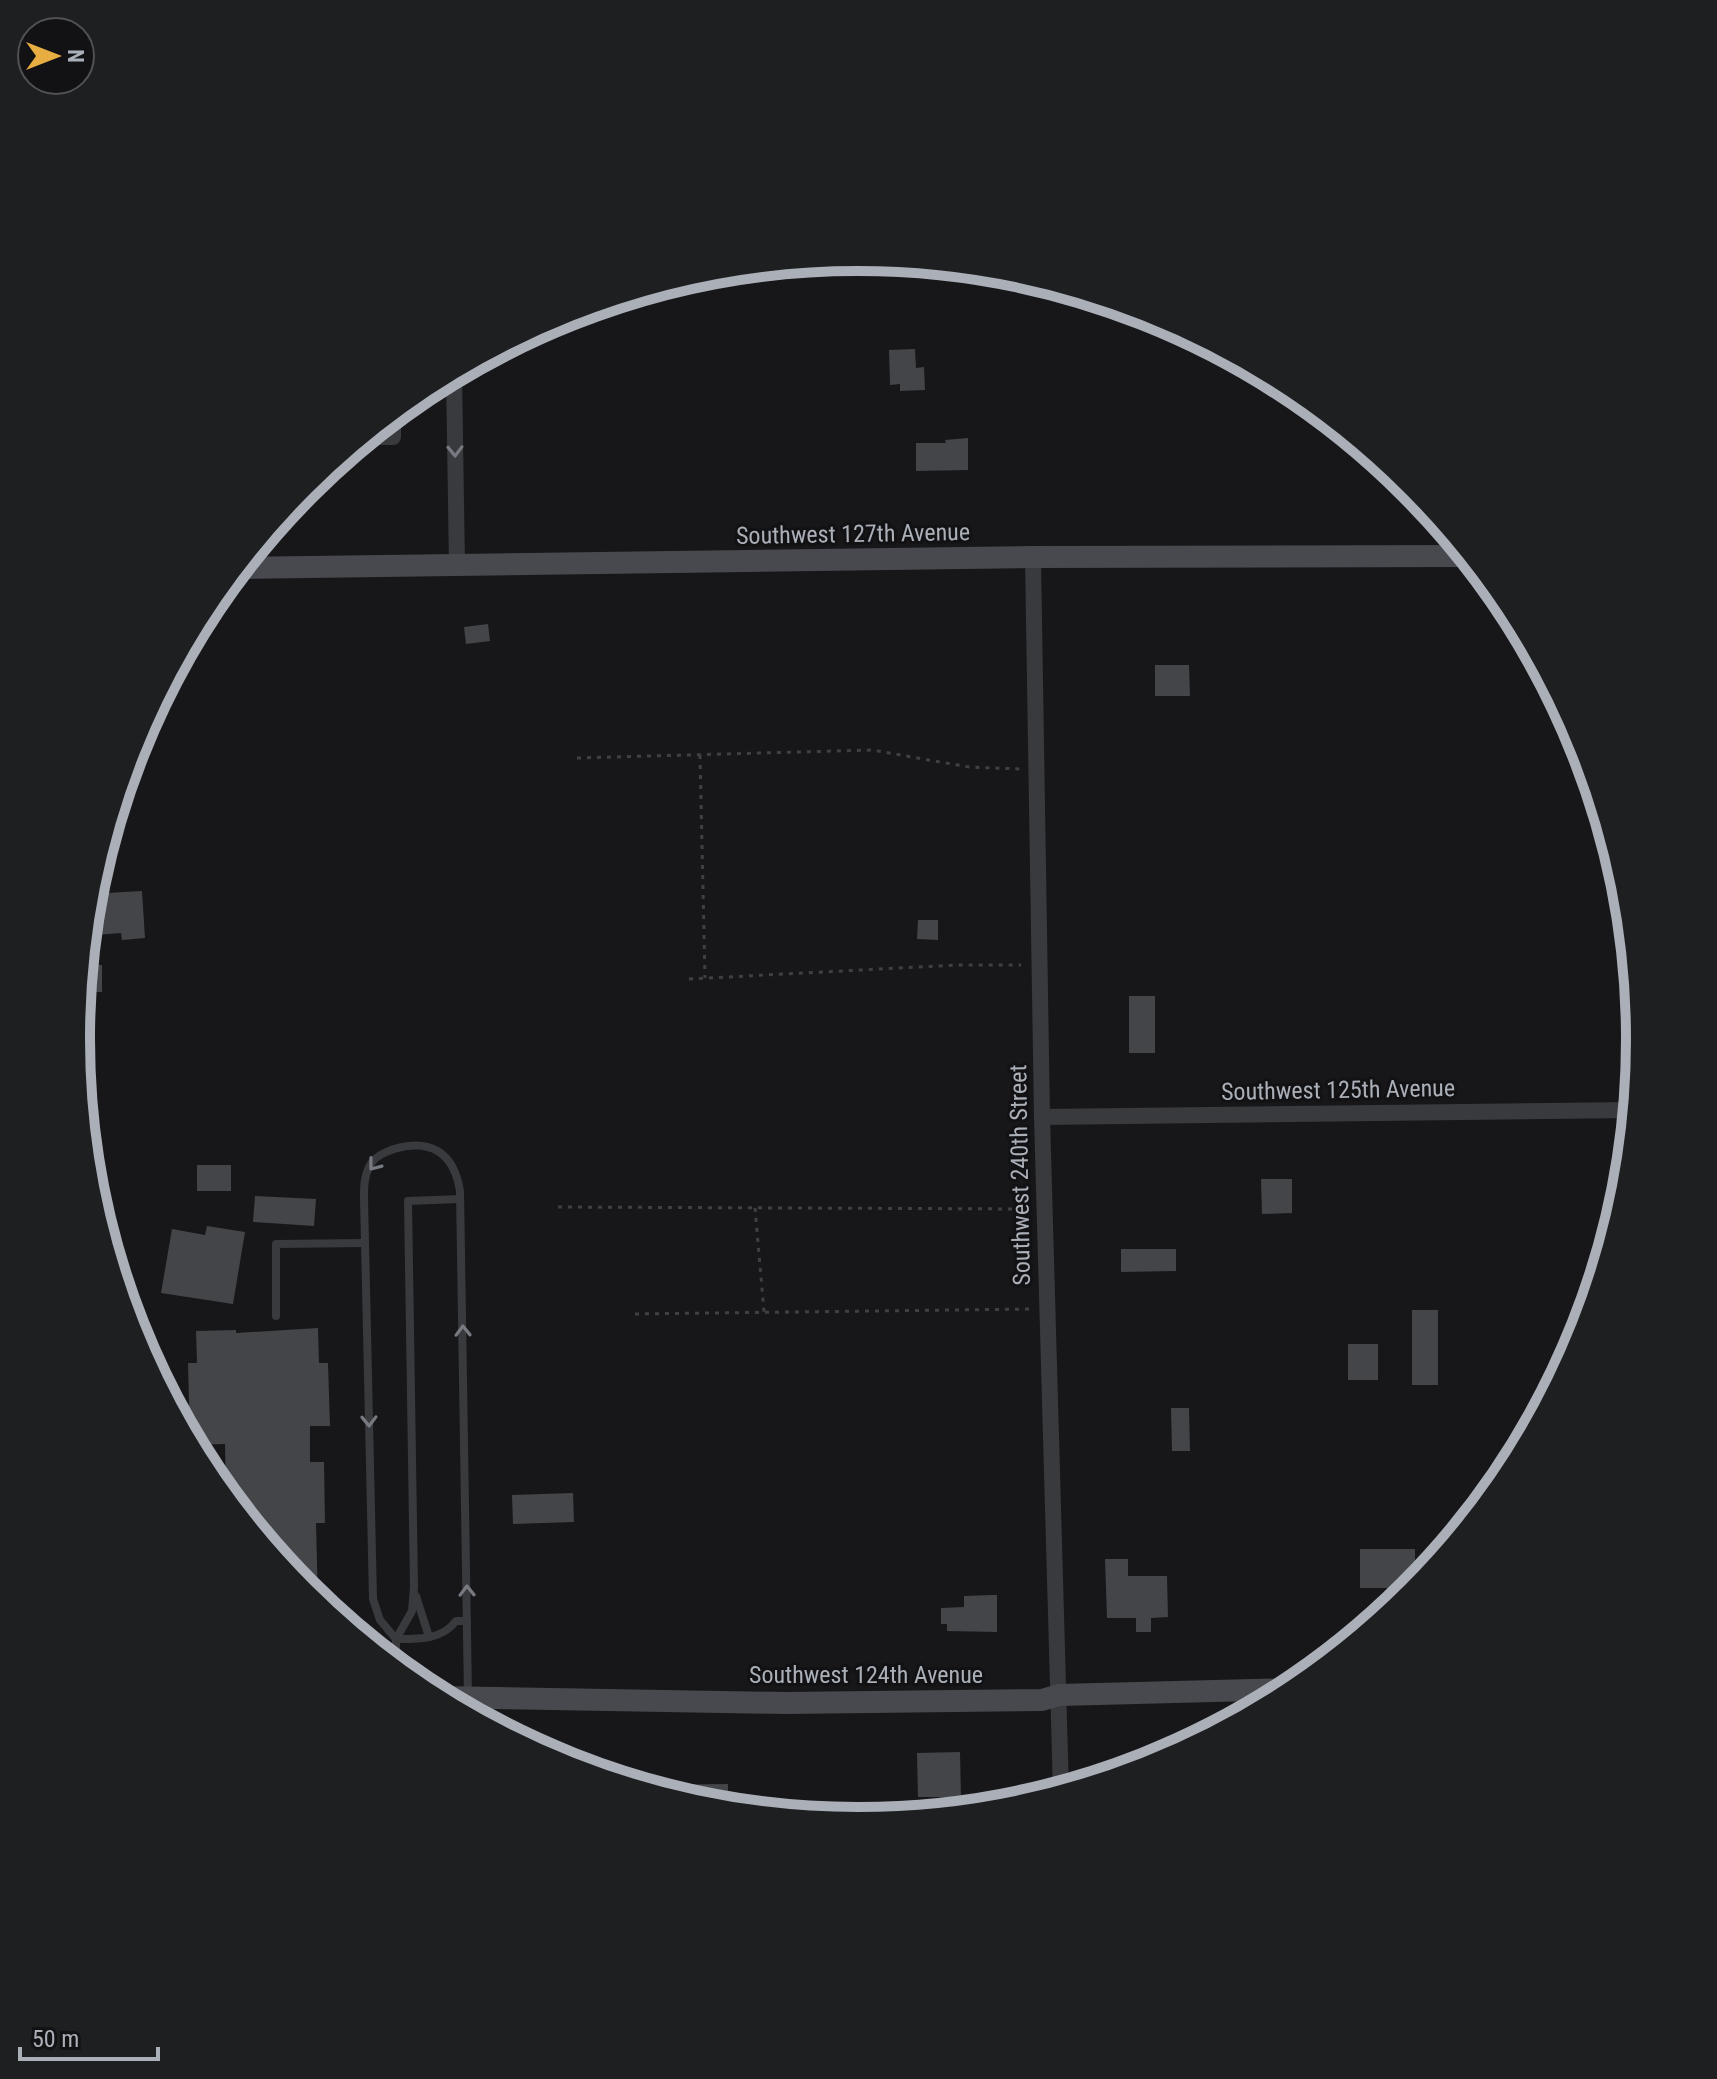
<svg xmlns="http://www.w3.org/2000/svg" width="1717" height="2079" viewBox="0 0 1717 2079" font-family="'Roboto Condensed',sans-serif">
<style>
.building{fill:#444549}
.lines{fill:none;stroke-linecap:round;stroke-linejoin:round}
.path{stroke:#3f4045;stroke-width:3;stroke-dasharray:4 6;stroke-linecap:butt}
.lane{stroke:#393a3e;stroke-width:8}
.street{stroke:#393a3e;stroke-width:16}
.secondary{stroke:#47494e;stroke-width:22}
.oneway{stroke:#777a81}
.labels{text-anchor:middle;stroke-width:6;stroke-linejoin:round;paint-order:stroke}
.street-label{font-size:24px;fill:#aaafb8;stroke:#121214}
.rim{fill:none;stroke:#aaafb8;stroke-width:10}
</style>
<rect width="100%" height="100%" fill="#171719"/>
<g class="building">
<polygon points="915,349 916,368 924,367 925,390 900,391 900,384 890,385 889,350"/>
<polygon points="968,438 968,470 916,471 916,443 946,443 945,440"/>
<polygon points="488,624 490,641 466,644 464,627"/>
<polygon points="1155,665 1189,665 1190,696 1155,696"/>
<polygon points="142,891 145,938 122,940 121,933 96,935 96,927 87,928 90,894"/>
<polygon points="918,920 938,920 938,940 917,939"/>
<polygon points="83,964 102,965 102,992 81,992"/>
<rect x="1129" y="996" width="26" height="57"/>
<rect x="197" y="1165" width="34" height="26"/>
<polygon points="1261,1179 1292,1179 1292,1213 1262,1214"/>
<polygon points="255,1196 316,1199 314,1226 253,1222"/>
<polygon points="207,1226 245,1232 233,1304 161,1293 172,1229 205,1235"/>
<polygon points="1121,1249 1176,1249 1176,1271 1121,1272"/>
<rect x="1412" y="1310" width="26" height="75"/>
<polygon points="318,1328 319,1363 328,1363 330,1426 310,1426 310,1462 324,1462 325,1523 316,1523 318,1603 305,1592 226,1496 225,1444 192,1445 190,1440 188,1363 197,1363 196,1331 236,1330 236,1333"/>
<rect x="1348" y="1344" width="30" height="36"/>
<polygon points="1171,1408 1189,1408 1190,1451 1172,1451"/>
<polygon points="573,1493 574,1522 513,1524 512,1495"/>
<rect x="1360" y="1549" width="55" height="39"/>
<polygon points="1105,1559 1128,1559 1128,1576 1167,1576 1168,1617 1151,1618 1151,1632 1136,1632 1136,1618 1107,1618"/>
<polygon points="991,1595 997,1595 997,1632 947,1631 947,1624 941,1624 941,1608 964,1607 964,1596"/>
<polygon points="960,1752 961,1797 918,1797 917,1753"/>
<polygon points="728,1784 728,1809 705,1807 645,1788 645,1785"/>
</g>
<g class="lines">
<g class="path">
<polyline points="700,755 705,978"/>
<polyline points="577,758 872,750 969,767 1020,769"/>
<polyline points="689,979 956,965 1021,965"/>
<polyline points="558,1207 1026,1209"/>
<polyline points="755,1208 764,1312"/>
<polyline points="635,1314 1031,1309"/>
</g>
<g class="lane">
<polyline points="276,1316 276,1244 365,1243"/>
<polyline points="416,1596 429,1637"/>
<polyline points="396,1639 412,1611 414,1587 408,1201 460,1199"/>
<path d="M396,1639C418,1639 442,1640 456,1621H467"/>
<path d="M396,1667V1639L380,1620L373,1599L364,1198C364,1187 364,1177 369,1167C374,1157 383,1153 394,1149C431,1138 454,1153 460,1191L468,1696"/>
</g>
<g class="street">
<polyline points="454,373 457,567"/>
<polyline points="365,437 393,437 393,414"/>
<polyline points="1033,557 1042,1117 1061,1792"/>
<polyline points="1042,1117 1634,1110"/>
</g>
<g class="secondary">
<polyline points="238,568 1033,557 1469,556"/>
<polyline points="436,1697 785,1703 1042,1700 1059,1695 1295,1689"/>
</g>
</g>
<defs><path id="oneway-chevron" d="M-2-3.5L2.5 0L-2 3.5" fill="none" stroke-width="1.6" stroke-linecap="round" stroke-linejoin="round" transform="scale(2)"/></defs>
<g class="oneway">
<use href="#oneway-chevron" transform="translate(455 451) rotate(89)"/>
<use href="#oneway-chevron" transform="translate(374 1165) rotate(128)"/>
<use href="#oneway-chevron" transform="translate(463 1331) rotate(-91)"/>
<use href="#oneway-chevron" transform="translate(369 1421) rotate(89)"/>
<use href="#oneway-chevron" transform="translate(467 1591) rotate(-91)"/>
</g>
<g class="labels">
<g class="street-label">
<text transform="translate(853 534) rotate(-1)" y="8">Southwest 127th Avenue</text>
<text transform="translate(1338 1090) rotate(-1)" y="8">Southwest 125th Avenue</text>
<text transform="translate(1020 1175) rotate(-91)" y="8">Southwest 240th Street</text>
<text x="866" y="1683">Southwest 124th Avenue</text>
</g>
</g>
<path d="M0 0H1717V2079H0ZM90 1039a768 768 0 1 1 1536 0a768 768 0 1 1-1536 0Z" fill="#1e1f21" fill-rule="evenodd"/>
<path class="rim" d="M90 1039a768 768 0 1 1 1536 0a768 768 0 1 1-1536 0Z"/>
<g transform="translate(56 56) rotate(90)"><circle r="38" fill="#121214" stroke="#4f5156" stroke-width="2"/>
<path d="M0-6L14 30L0 20L-14 30Z" fill="#e7ac42"/>
<text y="-12" font-size="22" font-weight="bold" text-anchor="middle" fill="#aaafb8">N</text>
</g>
<path d="M20 2047v12h138v-12" fill="none" stroke="#aaafb8" stroke-width="4"/>
<text x="32" y="2047" font-size="24" fill="#aaafb8" stroke="#121214" stroke-width="6" paint-order="stroke">50 m</text>
</svg>
